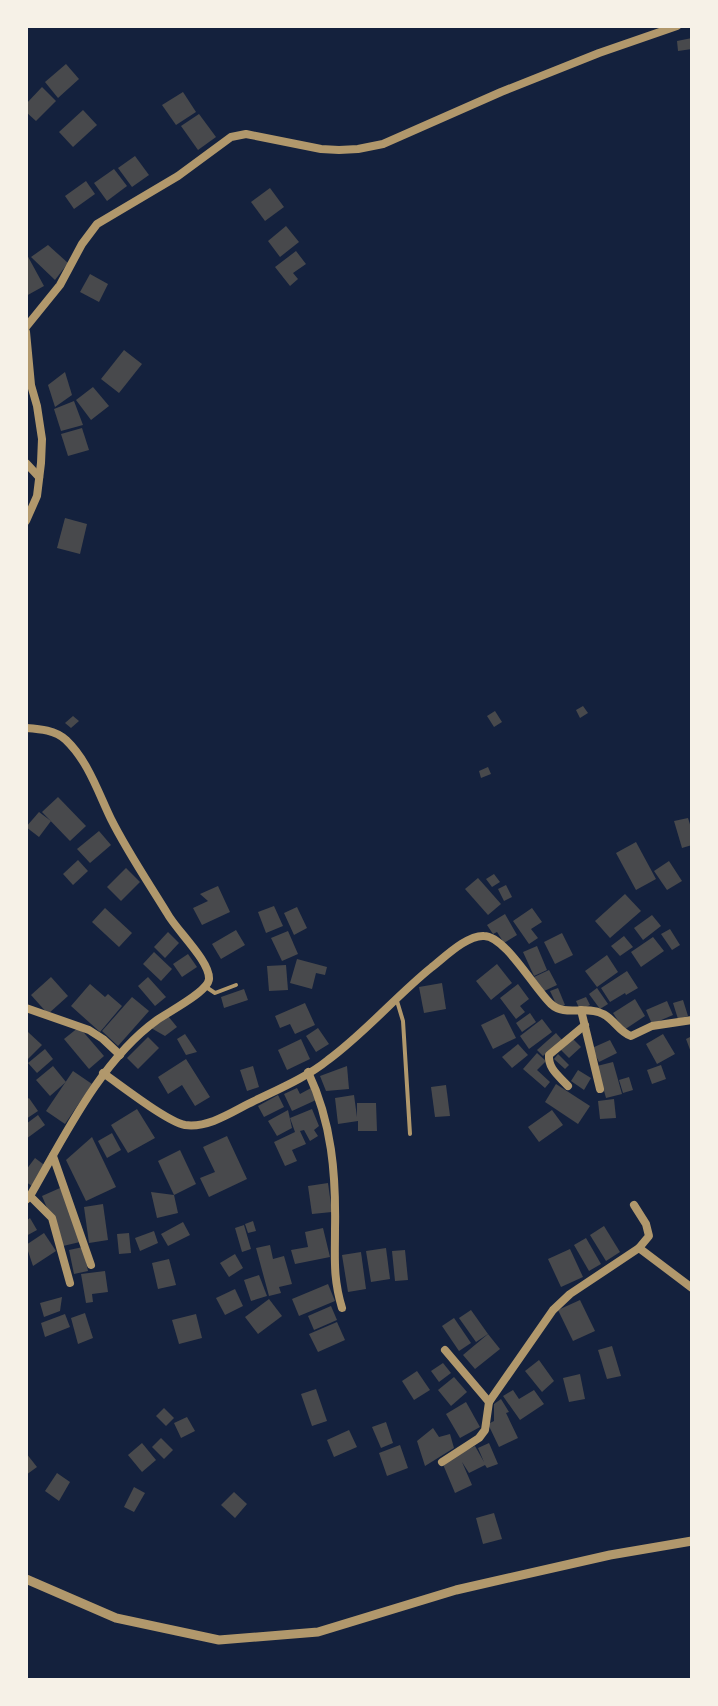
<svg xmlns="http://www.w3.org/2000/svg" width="718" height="1706" viewBox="0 0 718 1706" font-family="'PT Sans Narrow',sans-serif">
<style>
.building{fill:#48494c}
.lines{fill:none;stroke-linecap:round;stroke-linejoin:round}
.service{stroke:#b1986c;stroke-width:4}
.minor{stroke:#b1986c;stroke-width:8}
.tertiary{stroke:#b1986c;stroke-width:9}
</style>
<rect width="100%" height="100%" fill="#14213d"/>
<g class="building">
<polygon points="692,38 692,49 678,51 677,41"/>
<polygon points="66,64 79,79 58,98 45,82"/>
<polygon points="42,87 56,101 36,121 26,112 26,104"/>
<polygon points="183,92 196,112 176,125 162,105"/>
<polygon points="83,110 97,125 73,147 59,132"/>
<polygon points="199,114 216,137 198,150 181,126"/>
<polygon points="135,156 149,175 132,187 118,168"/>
<polygon points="114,169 127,186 107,201 94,183"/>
<polygon points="86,181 95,194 74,209 65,196"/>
<polygon points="270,188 284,207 265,221 251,202"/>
<polygon points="286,226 299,242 280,257 268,241"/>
<polygon points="48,245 68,263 55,280 31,257"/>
<polygon points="296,251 306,264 293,273 298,279 290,286 275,267"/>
<polygon points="26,253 44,286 26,296"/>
<polygon points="90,274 108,284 99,302 80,292"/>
<polygon points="124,350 142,364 119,393 101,379"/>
<polygon points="65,372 72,395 55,407 48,385"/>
<polygon points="93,387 109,406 91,420 76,400"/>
<polygon points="74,401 83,425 61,431 54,409"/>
<polygon points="82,428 89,450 68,456 61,434"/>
<polygon points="65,518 87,524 80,554 57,548"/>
<polygon points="583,706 588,713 580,718 576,710"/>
<polygon points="495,711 502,722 494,727 487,716"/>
<polygon points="73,716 79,721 71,728 65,723"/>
<polygon points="488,767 491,774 481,778 479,771"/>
<polygon points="58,797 86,826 70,841 42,812"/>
<polygon points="39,812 51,821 39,837 26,827"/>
<polygon points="688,818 692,831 692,845 682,848 674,821"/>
<polygon points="99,831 111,845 90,863 77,849"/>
<polygon points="636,842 656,879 636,890 616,853"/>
<polygon points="78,860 88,871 73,885 63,874"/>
<polygon points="669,861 682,881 667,890 654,871"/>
<polygon points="126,868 140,882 121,901 107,887"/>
<polygon points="494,874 500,882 492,887 486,879"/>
<polygon points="478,878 501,904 488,915 465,889"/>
<polygon points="506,885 512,897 504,901 498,889"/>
<polygon points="218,886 230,912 202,925 193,908 208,901 200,894"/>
<polygon points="625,894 641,911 610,938 595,921"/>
<polygon points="274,906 283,926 266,933 258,912"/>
<polygon points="297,907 307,928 294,935 284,913"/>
<polygon points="105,908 132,933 119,947 92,922"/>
<polygon points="532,908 542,922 531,929 538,938 529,944 513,921"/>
<polygon points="505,914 517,935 504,943 497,932 493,934 487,925"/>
<polygon points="652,915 661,926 643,940 634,928"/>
<polygon points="670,929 680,945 672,950 661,934"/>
<polygon points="236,930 245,945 221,959 212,944"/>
<polygon points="288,931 298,954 282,961 271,938"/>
<polygon points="168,932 179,943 165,958 154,947"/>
<polygon points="562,933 573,955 555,964 544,942"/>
<polygon points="624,936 633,947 620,956 611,946"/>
<polygon points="653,937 664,951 641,967 631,952"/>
<polygon points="537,946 547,970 534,976 523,952"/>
<polygon points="154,952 172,969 161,981 143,964"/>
<polygon points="188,954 197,967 182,977 173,964"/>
<polygon points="607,955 618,972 597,987 585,971"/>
<polygon points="297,959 327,967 325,975 316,973 312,989 290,983"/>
<polygon points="497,964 512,983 491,1000 476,981"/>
<polygon points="286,965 288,990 269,991 267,966"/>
<polygon points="549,970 557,985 542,992 534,977"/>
<polygon points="627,971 638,988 626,995 625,993 610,1002 601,988"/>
<polygon points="51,977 68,996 48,1014 31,995"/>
<polygon points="148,977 166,997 155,1006 138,986"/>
<polygon points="442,983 446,1009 424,1013 419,987"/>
<polygon points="90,984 105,997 108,994 122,1006 100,1032 71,1006"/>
<polygon points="518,984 529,999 520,1006 525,1012 516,1019 500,998"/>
<polygon points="558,988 565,1005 558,1008 550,991"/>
<polygon points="597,988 608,1004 600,1009 589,994"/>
<polygon points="244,989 248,1000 224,1008 221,997"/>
<polygon points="132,997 149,1011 118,1046 102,1031"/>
<polygon points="586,997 590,1005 580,1010 576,1001"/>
<polygon points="635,999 645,1016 624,1030 613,1013"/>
<polygon points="683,1000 688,1016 678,1019 673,1003"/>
<polygon points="667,1001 673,1015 652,1024 646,1010"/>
<polygon points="305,1003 315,1025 295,1034 290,1024 280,1028 275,1016"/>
<polygon points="530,1013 536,1022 522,1032 516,1023"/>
<polygon points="504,1014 516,1038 493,1049 481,1025"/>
<polygon points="168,1016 177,1027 165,1036 151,1028"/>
<polygon points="542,1019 552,1032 529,1049 520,1036"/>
<polygon points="79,1027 104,1056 89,1069 64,1039"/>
<polygon points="318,1028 329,1044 316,1052 306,1036"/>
<polygon points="28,1032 42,1045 26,1061 26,1034"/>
<polygon points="556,1033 562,1040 543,1056 537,1050"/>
<polygon points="185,1034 197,1052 186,1055 177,1039"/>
<polygon points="663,1034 675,1054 657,1064 646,1044"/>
<polygon points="692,1036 692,1055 686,1039"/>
<polygon points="148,1037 159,1048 138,1069 127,1058"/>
<polygon points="301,1039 310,1059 287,1070 278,1050"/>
<polygon points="573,1039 581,1047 569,1058 561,1050"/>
<polygon points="610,1040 617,1053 599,1062 592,1048"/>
<polygon points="518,1044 528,1055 512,1068 502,1057"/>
<polygon points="45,1049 53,1059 37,1073 28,1063"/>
<polygon points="537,1053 546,1061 537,1070 550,1082 545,1088 523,1069"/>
<polygon points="558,1054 569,1065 565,1069 554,1059"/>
<polygon points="186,1059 210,1097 195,1106 182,1085 168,1094 158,1077"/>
<polygon points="613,1062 622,1094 606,1098 597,1066"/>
<polygon points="661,1065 666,1079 652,1084 647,1070"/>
<polygon points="53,1066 66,1082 50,1096 36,1080"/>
<polygon points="253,1066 259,1087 247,1091 240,1070"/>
<polygon points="347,1066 349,1089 326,1091 320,1076"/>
<polygon points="578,1070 591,1078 584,1090 571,1081"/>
<polygon points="73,1071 92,1084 65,1124 46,1111"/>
<polygon points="629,1077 633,1090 623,1093 619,1080"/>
<polygon points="556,1084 590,1106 578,1124 545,1102"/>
<polygon points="446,1085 450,1116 435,1117 431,1087"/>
<polygon points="297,1088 300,1094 311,1088 316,1100 292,1111 284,1094"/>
<polygon points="278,1095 284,1107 264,1117 258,1106"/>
<polygon points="354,1095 357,1117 357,1103 376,1103 377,1131 358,1131 358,1121 338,1124 335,1098"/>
<polygon points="29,1098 38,1111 26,1119 26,1100"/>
<polygon points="614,1099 616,1118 600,1119 598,1101"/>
<polygon points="137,1109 155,1138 128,1153 111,1125"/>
<polygon points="312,1109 319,1126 314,1130 318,1136 310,1141 304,1130 300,1131 306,1144 292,1150 297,1161 285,1166 274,1142 295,1132 290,1118"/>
<polygon points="288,1110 292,1128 277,1136 268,1121"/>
<polygon points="552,1110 563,1125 539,1142 528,1127"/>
<polygon points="38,1115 45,1125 26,1139 26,1124"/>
<polygon points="112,1133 121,1150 107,1158 98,1141"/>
<polygon points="227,1136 247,1179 209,1197 200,1178 215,1172 203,1147"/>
<polygon points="92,1137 116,1187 86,1201 66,1160"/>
<polygon points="180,1150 196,1184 174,1195 158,1161"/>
<polygon points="35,1158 47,1167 32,1186 26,1182 26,1170"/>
<polygon points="328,1183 332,1212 312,1214 308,1186"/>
<polygon points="60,1188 72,1213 80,1242 63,1246 42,1196"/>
<polygon points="151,1192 174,1195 178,1213 157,1218"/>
<polygon points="103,1204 108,1240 89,1243 84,1207"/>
<polygon points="30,1218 37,1230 26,1236 26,1221"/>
<polygon points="253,1221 256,1231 248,1233 245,1224"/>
<polygon points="183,1222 190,1235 168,1246 161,1234"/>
<polygon points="244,1225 251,1249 242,1252 235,1228"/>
<polygon points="604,1226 620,1252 606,1261 590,1235"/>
<polygon points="323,1228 330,1257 295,1264 291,1250 308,1247 305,1232"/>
<polygon points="154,1231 158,1243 140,1251 135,1238"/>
<polygon points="44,1233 56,1251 33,1266 26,1245"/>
<polygon points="129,1233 131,1253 119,1254 117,1234"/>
<polygon points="586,1238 601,1264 589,1271 574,1245"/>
<polygon points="270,1245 273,1259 284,1256 292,1284 279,1287 281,1293 269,1296 256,1248"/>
<polygon points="83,1247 88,1271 74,1274 69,1250"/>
<polygon points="386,1248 390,1279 371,1282 366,1251"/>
<polygon points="570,1249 583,1277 561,1287 548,1259"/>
<polygon points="405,1250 408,1280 395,1281 392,1251"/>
<polygon points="361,1252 366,1289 348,1292 342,1255"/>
<polygon points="235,1254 243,1268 229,1277 220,1263"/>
<polygon points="169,1259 176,1285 158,1289 152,1263"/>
<polygon points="105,1271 108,1292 92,1294 93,1302 86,1303 81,1274"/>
<polygon points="259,1275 267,1296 251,1301 244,1280"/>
<polygon points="328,1284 335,1301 299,1316 292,1299"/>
<polygon points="235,1289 243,1306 225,1315 216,1298"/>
<polygon points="62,1297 60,1311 44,1317 40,1303"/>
<polygon points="269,1299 282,1316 258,1334 245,1317"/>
<polygon points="580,1300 595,1331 573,1341 558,1310"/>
<polygon points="331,1306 337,1320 314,1330 308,1316"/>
<polygon points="471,1310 488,1334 476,1342 459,1318"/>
<polygon points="85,1313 93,1338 78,1344 71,1318"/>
<polygon points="65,1314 70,1327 45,1337 41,1323"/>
<polygon points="196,1314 202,1338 179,1344 172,1320"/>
<polygon points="454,1318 471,1343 459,1351 442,1326"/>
<polygon points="337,1322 345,1340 318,1352 309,1334"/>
<polygon points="488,1334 500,1349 475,1369 463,1355"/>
<polygon points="612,1346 621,1376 607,1379 598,1350"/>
<polygon points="539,1360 554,1381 542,1392 525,1371"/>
<polygon points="443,1363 451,1373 439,1382 431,1371"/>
<polygon points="417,1371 430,1390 414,1400 402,1381"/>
<polygon points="580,1374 585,1399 569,1402 563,1378"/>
<polygon points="454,1377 467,1392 451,1406 438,1390"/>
<polygon points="316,1389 327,1421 312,1426 301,1394"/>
<polygon points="513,1390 519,1399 534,1390 544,1404 520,1420 503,1396"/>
<polygon points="501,1399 509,1412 506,1413 518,1438 499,1447 488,1424 494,1421 494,1404"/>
<polygon points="466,1402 480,1427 460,1438 446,1414"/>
<polygon points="164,1408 174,1418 166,1426 156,1416"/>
<polygon points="187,1417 195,1431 181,1438 174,1423"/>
<polygon points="386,1422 393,1443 381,1448 372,1427"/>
<polygon points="433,1428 439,1437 450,1434 454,1448 425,1466 417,1441"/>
<polygon points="349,1430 357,1447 334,1457 327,1440"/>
<polygon points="161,1438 173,1450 164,1459 152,1447"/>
<polygon points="142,1443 156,1460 142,1472 128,1455"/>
<polygon points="489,1443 498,1464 487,1468 485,1465 469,1473 462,1462 472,1485 455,1493 442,1462 475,1446 484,1462 478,1448"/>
<polygon points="400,1445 408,1468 387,1476 379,1453"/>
<polygon points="26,1453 37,1467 26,1475"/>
<polygon points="57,1473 70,1482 59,1501 45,1491"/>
<polygon points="134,1487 145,1493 134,1512 124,1507"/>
<polygon points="234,1492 247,1504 235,1518 221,1505"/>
<polygon points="494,1513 502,1539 483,1544 476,1518"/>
</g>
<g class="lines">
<g class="service">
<polyline points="206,987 215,993 236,985"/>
<polyline points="397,1001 403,1021 410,1134"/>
</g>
<g class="minor">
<polyline points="26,327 60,285 82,244 97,224 178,176 231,137 246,134 321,149 339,150 358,149 383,144 501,92 599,53 677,26"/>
<polyline points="26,332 31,385 37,406 42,439 41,463 37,496 26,521"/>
<polyline points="26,463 39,477"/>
<path d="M26,728C40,729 55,730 66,740C88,761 98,792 111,819C127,851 148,882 167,913C176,930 210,961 209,979C208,992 168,1012 157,1020C101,1060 64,1137 30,1196L26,1200"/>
<polyline points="26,1008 89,1030 103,1039 120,1055"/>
<polyline points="581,1010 600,1089"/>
<path d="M308,1072C332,1123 336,1174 335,1229C335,1260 333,1278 342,1308"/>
<path d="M103,1073C122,1086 166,1121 185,1125C207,1128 229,1114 248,1104C274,1091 306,1078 328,1060C366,1032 396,996 432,967C445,957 467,935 484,936C505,936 534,988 551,1004C565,1017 585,1005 603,1014C614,1019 619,1032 631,1036L652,1026L692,1020"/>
<path d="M568,1086C559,1076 548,1069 549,1055L585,1025"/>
<polyline points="53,1156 91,1265"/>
<polyline points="30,1196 52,1218 70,1283"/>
<polyline points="634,1205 646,1224 649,1236 639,1248"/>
<polyline points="445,1350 489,1402"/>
<polyline points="442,1462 479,1438 485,1430 489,1402 553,1310 570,1294 639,1248 692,1288"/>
</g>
<polyline class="tertiary" points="26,1579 116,1618 219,1640 318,1632 456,1590 610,1555 692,1541"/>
</g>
<rect width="718" height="1706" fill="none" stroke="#f6f1e7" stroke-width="56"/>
</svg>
